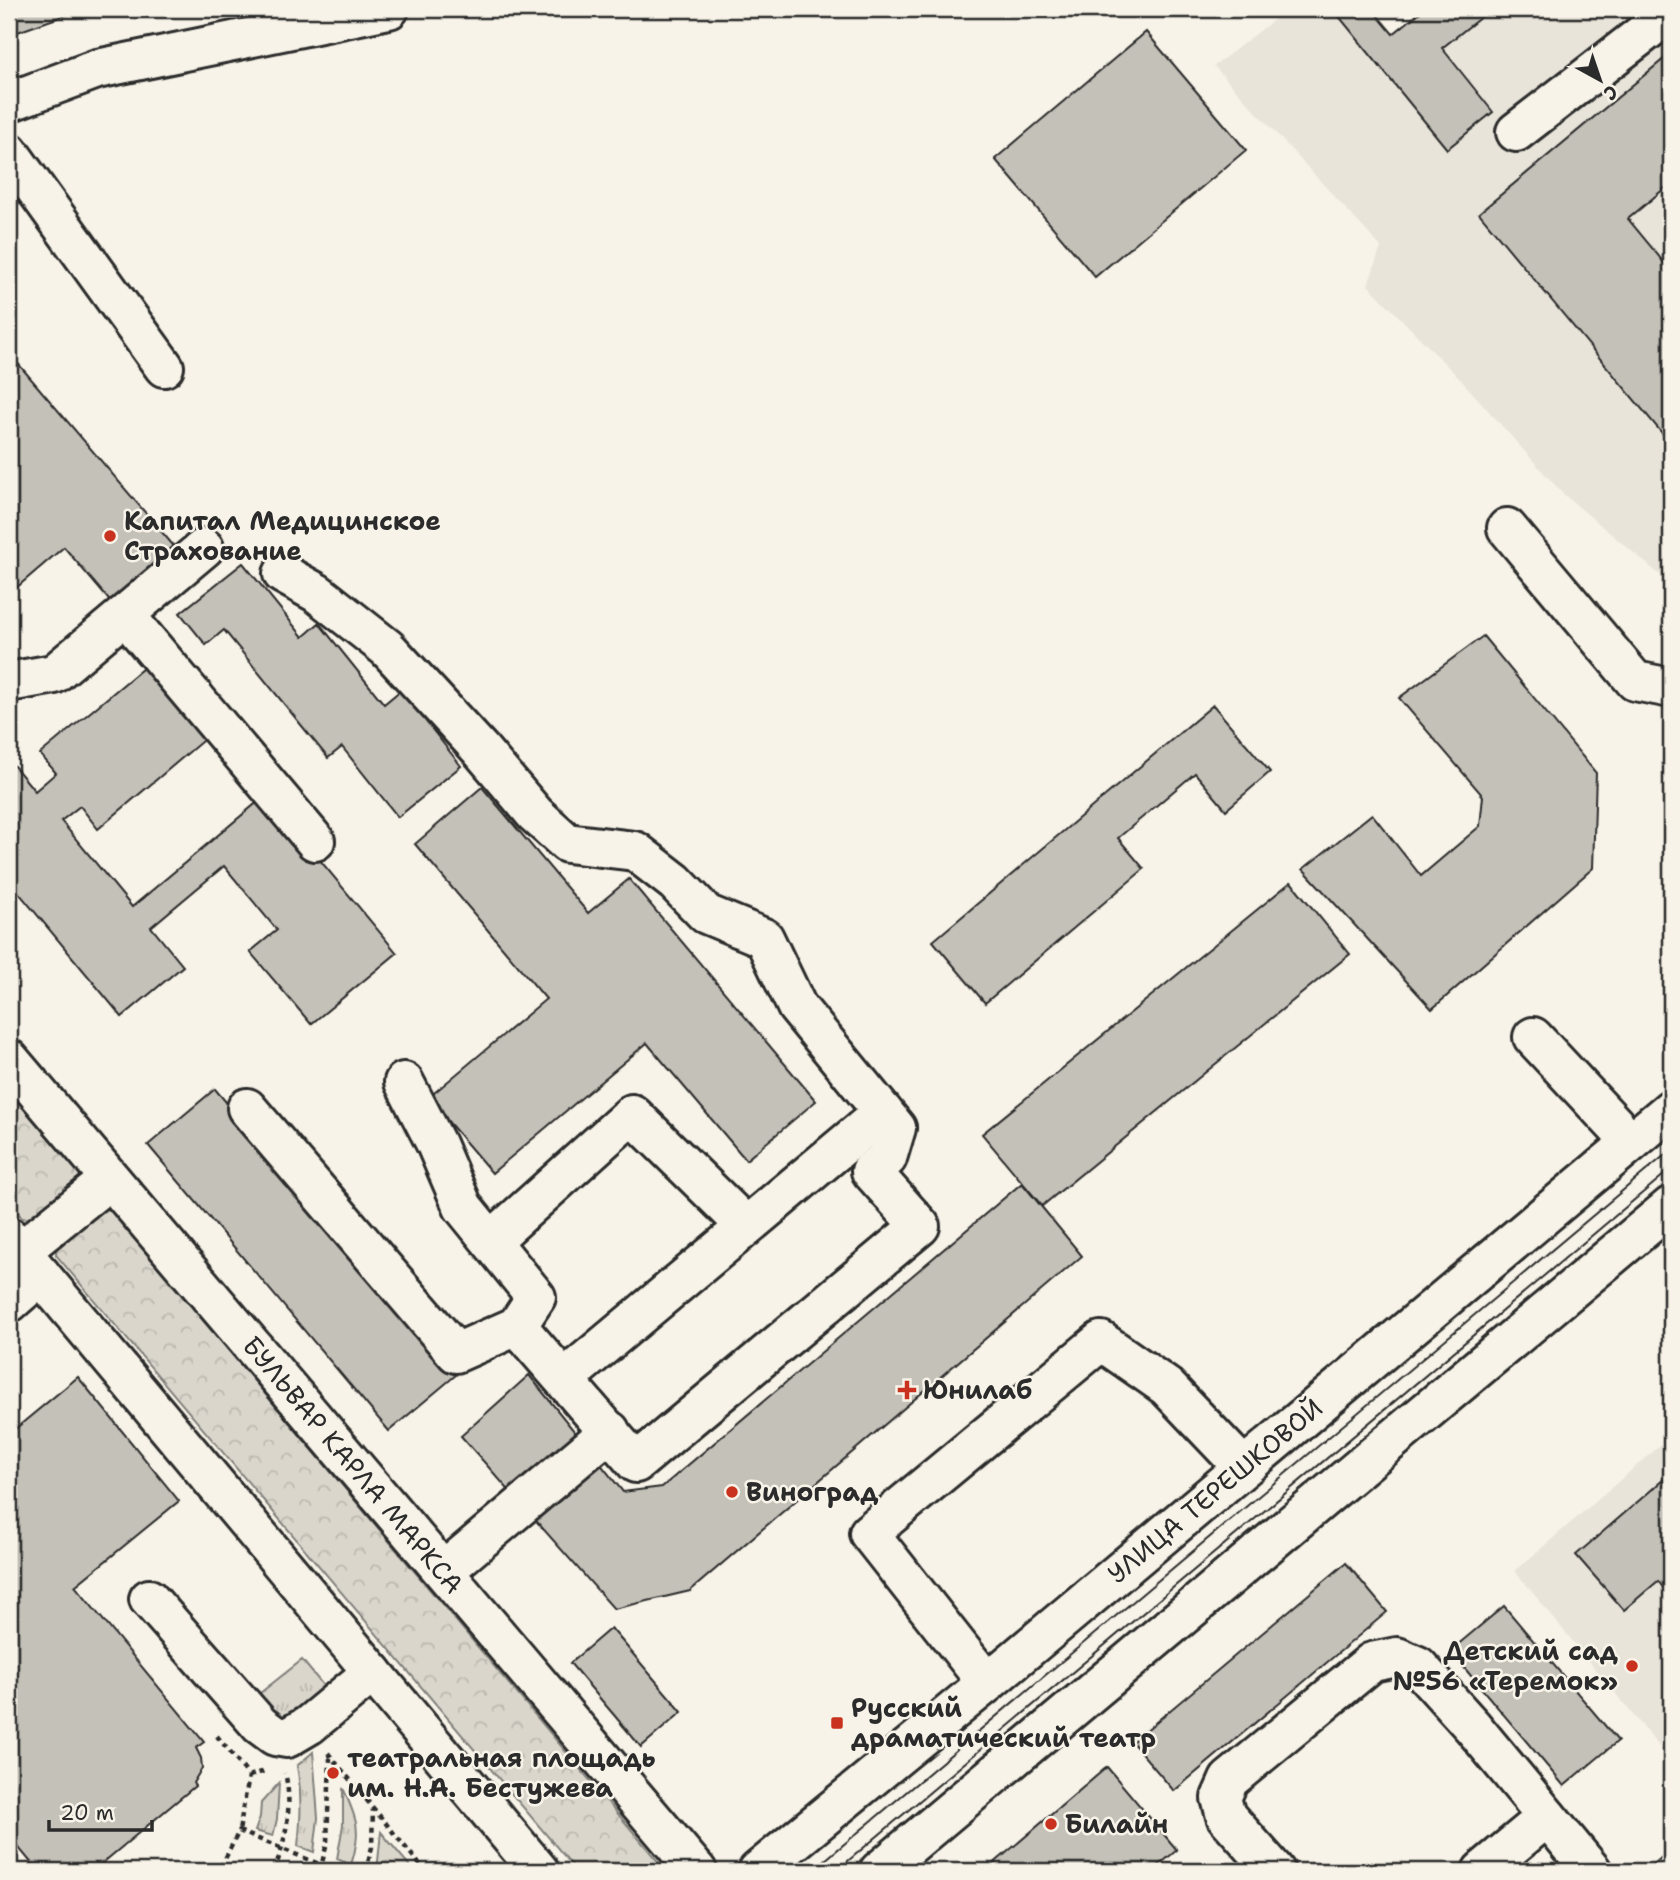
<svg xmlns="http://www.w3.org/2000/svg" width="1680" height="1880" viewBox="0 0 1680 1880" font-family="'Shantell Sans',sans-serif">
<style>
.built{fill:#e8e4da}
.grass{fill:url(#grass-tufts);stroke:#82807c;stroke-width:2}
.park{fill:url(#park-crowns);stroke:#82807c;stroke-width:2}
.building{fill:#c4c1b9;stroke:#2b2b2b;stroke-width:2}
.lines{fill:none;stroke-linecap:round;stroke-linejoin:round}
.minor-casing{stroke:#2b2b2b;stroke-width:44}
.major-casing{stroke:#2b2b2b;stroke-width:44}
.path{stroke:#2b2b2b;stroke-width:4.5;stroke-dasharray:5 5;stroke-linecap:butt}
.minor{stroke:#f7f3e8;stroke-width:38}
.major{stroke:#f7f3e8;stroke-width:38}
.tram{stroke:#2b2b2b;stroke-width:2}
.poi-dot{fill:#c8321e;stroke:#f7f3e8;stroke-width:2.5}
.labels{text-anchor:middle;stroke-width:5;stroke-linejoin:round;paint-order:stroke}
.poi-label{font-size:26px;font-weight:bold;fill:#2b2b2b;stroke:#f7f3e8;text-anchor:start}
.street-label{font-size:26px;fill:#2b2b2b;stroke:#f7f3e8}
</style>
<defs>
<pattern id="grass-tufts" width="24" height="20" patternUnits="userSpaceOnUse" patternTransform="scale(1.75)"><rect width="24" height="20" fill="#dad6cc"/><path d="M3 7l-1-3M5 7V3M7 7l1-3M15 17l-1-3M17 17v-4M19 17l1-3" fill="none" stroke="#bbb8af"/></pattern>
<pattern id="park-crowns" width="20" height="18" patternUnits="userSpaceOnUse" patternTransform="scale(1.75)"><rect width="20" height="18" fill="#dad6cc"/><path d="M2 6a3 3 0 1 1 6 0M12 15a3 3 0 1 1 6 0" fill="none" stroke="#bbb8af"/></pattern>
</defs>
<rect width="100%" height="100%" fill="#f7f3e8"/>
<filter id="ink" filterUnits="userSpaceOnUse"><feTurbulence type="fractalNoise" baseFrequency=".0143" numOctaves="2"/><feDisplacementMap in="SourceGraphic" scale="14" xChannelSelector="R" yChannelSelector="G"/><feConvolveMatrix kernelMatrix="1 2 1 2 8 2 1 2 1" color-interpolation-filters="sRGB"/></filter>
<g filter="url(#ink)">
<g class="built">
<polygon points="1288,9 1372,9 1393,34 1424,9 1671,9 1671,584 1562,493 1461,380 1368,285 1381,247 1214,66"/>
<polygon points="1671,1436 1671,1761 1515,1571"/>
</g>
<g class="grass">
<polygon points="302,1660 326,1689 293,1719 278,1715 255,1697"/>
<path d="M313,1752L318,1818L314,1852L298,1846C301,1818 302,1794 297,1766Z"/>
<polygon points="279,1783 277,1819 273,1836 255,1831 260,1817 261,1803"/>
<path d="M343,1788C357,1819 362,1831 351,1865L337,1859L343,1825Z"/>
<polygon points="381,1832 414,1871 377,1871"/>
</g>
<g class="park">
<polygon points="9,1088 78,1169 81,1180 32,1219 22,1218 9,1201"/>
<polygon points="103,1209 111,1210 666,1871 577,1871 56,1255 56,1247"/>
</g>
<g class="building">
<polygon points="9,9 76,9 77,11 9,35"/>
<polygon points="1333,9 1372,9 1393,34 1424,9 1491,9 1442,48 1493,112 1447,149"/>
<polygon points="1146,32 1246,150 1095,277 995,159"/>
<polygon points="1671,53 1671,183 1628,219 1671,271 1671,444 1479,213"/>
<polygon points="9,353 178,551 114,606 64,547 9,594 9,484 13,481 9,476"/>
<polygon points="243,563 303,637 319,623 384,704 401,690 461,766 398,817 342,747 328,758 224,630 206,645 180,613"/>
<polygon points="1483,636 1596,773 1593,868 1432,1009 1303,869 1372,814 1421,876 1480,826 1483,796 1399,698"/>
<polygon points="154,659 214,731 98,829 80,806 61,821 132,907 266,795 397,953 311,1024 250,952 277,930 224,866 151,927 183,966 122,1017 9,881 9,760 35,791 56,773 40,754"/>
<polygon points="1213,705 1270,772 1226,810 1195,773 1118,838 1144,869 985,1003 933,941"/>
<polygon points="482,787 588,913 629,879 816,1101 746,1160 647,1043 492,1173 428,1098 546,999 415,844"/>
<polygon points="1291,882 1350,954 1042,1206 982,1134"/>
<polygon points="215,1089 456,1375 389,1431 148,1145"/>
<polygon points="1022,1183 1082,1256 690,1591 614,1609 461,1436 529,1375 623,1492 662,1487"/>
<polygon points="78,1377 179,1501 75,1586 204,1742 196,1748 201,1758 202,1768 193,1783 195,1786 93,1871 38,1871 9,1836 9,1434"/>
<polygon points="1671,1473 1671,1598 1658,1581 1624,1610 1576,1555"/>
<polygon points="1346,1563 1387,1612 1174,1791 1132,1742"/>
<polygon points="1504,1606 1618,1741 1564,1786 1450,1651"/>
<polygon points="611,1628 682,1712 641,1747 570,1663"/>
<polygon points="1107,1767 1177,1850 1152,1871 985,1871"/>
<polygon points="1671,1849 1671,1871 1646,1871"/>
</g>
<g class="lines">
<defs>
<g id="minor">
<polyline points="9,102 97,69 389,9"/>
<polyline points="1516,132 1671,12"/>
<polyline points="9,152 164,367"/>
<polyline points="1507,528 1635,681 1671,688"/>
<polyline points="283,574 317,593 387,648 480,749 535,814 567,843 635,851 675,882 706,914 764,938 797,1007 896,1128 887,1158 871,1171 920,1226 636,1463 517,1326"/>
<polyline points="125,615 315,841"/>
<polyline points="9,682 54,674 204,548"/>
<polyline points="1533,1037 1631,1142"/>
<polyline points="9,1059 697,1871"/>
<polyline points="247,1108 456,1353 517,1326 536,1297 463,1207 436,1144 404,1082"/>
<polyline points="9,1237 539,1871"/>
<polyline points="491,1241 632,1114 746,1226"/>
<polyline points="21,1251 110,1179"/>
<polyline points="9,1303 41,1275"/>
<polyline points="564,1379 883,1112"/>
<polyline points="444,1571 610,1431"/>
<polyline points="149,1599 260,1725 275,1736 287,1738 309,1725 373,1672"/>
<polyline points="987,1683 869,1533 1101,1341 1167,1387 1243,1467"/>
<polyline points="1275,1871 1226,1816 1221,1798 1229,1780 1372,1662 1397,1657 1418,1666 1473,1727 1592,1871"/>
<polyline points="1482,1871 1547,1817"/>
</g>
<g id="major">
<polyline points="758,1871 987,1683 1671,1109"/>
<polyline points="879,1871 1671,1206"/>
</g>
</defs>
<use href="#minor" class="minor-casing"/>
<use href="#major" class="major-casing"/>
<g class="path">
<polyline points="217,1736 249,1776 239,1831"/>
<polyline points="328,1753 425,1871"/>
<polyline points="249,1776 265,1771"/>
<polyline points="221,1867 239,1831 336,1871"/>
<polyline points="215,1871 221,1867 224,1871"/>
<path d="M274,1871C286,1841 293,1805 285,1773"/>
<polyline points="320,1871 327,1843 330,1758"/>
<polyline points="366,1871 372,1847 373,1808"/>
</g>
<use href="#minor" class="minor"/>
<use href="#major" class="major"/>
<g class="tram">
<polyline points="812,1871 1671,1150"/>
<polyline points="836,1871 1671,1169"/>
</g>
</g>
</g>
<g class="poi-dot">
<circle cx="110" cy="536" r="7"/>
<path d="M903.5 1379.5h7v7h7v7h-7v7h-7v-7h-7v-7h7z"/>
<circle cx="732" cy="1492" r="7"/>
<circle cx="1632" cy="1666" r="7"/>
<rect x="830" y="1716" width="14" height="14" rx="3.5"/>
<circle cx="333" cy="1773" r="7"/>
<circle cx="1051" cy="1824" r="7"/>
</g>
<g class="labels">
<g class="poi-label">
<text x="124" y="530">Капитал Медицинское<tspan x="124" dy="30">Страхование</tspan></text>
<text x="923" y="1399">Юнилаб</text>
<text x="746" y="1501">Виноград</text>
<text x="1618" y="1660" text-anchor="end">Детский сад<tspan x="1618" dy="30">№56 «Теремок»</tspan></text>
<text x="851" y="1717">Русский<tspan x="851" dy="30">драматический театр</tspan></text>
<text x="347" y="1767">театральная площадь<tspan x="347" dy="30">им. Н.А. Бестужева</tspan></text>
<text x="1065" y="1833">Билайн</text>
</g>
<g class="street-label">
<text transform="translate(353 1465) rotate(50)" y="9">БУЛЬВАР КАРЛА МАРКСА</text>
<text transform="translate(1215 1491) rotate(-40)" y="9">УЛИЦА ТЕРЕШКОВОЙ</text>
</g>
</g>
<rect width="1680" height="1880" fill="none" stroke="#f7f3e8" stroke-width="35"/>
<rect x="18" y="18" width="1645" height="1845" fill="none" stroke="#2b2b2b" stroke-width="2.5" filter="url(#ink)"/>
<g transform="translate(1600 80) rotate(140)" stroke="#f7f3e8" stroke-width="5" paint-order="stroke">
<path d="M0-5L12 26L0 18L-12 26Z" fill="#2b2b2b"/>
<text y="-10" font-size="19" font-weight="bold" text-anchor="middle" fill="#2b2b2b">С</text>
</g>
<path d="M49 1820v10h103v-10" fill="none" stroke="#2b2b2b" stroke-width="3.5"/>
<text x="60" y="1820" font-size="21" fill="#2b2b2b" stroke="#f7f3e8" stroke-width="5" paint-order="stroke">20 m</text>
</svg>
